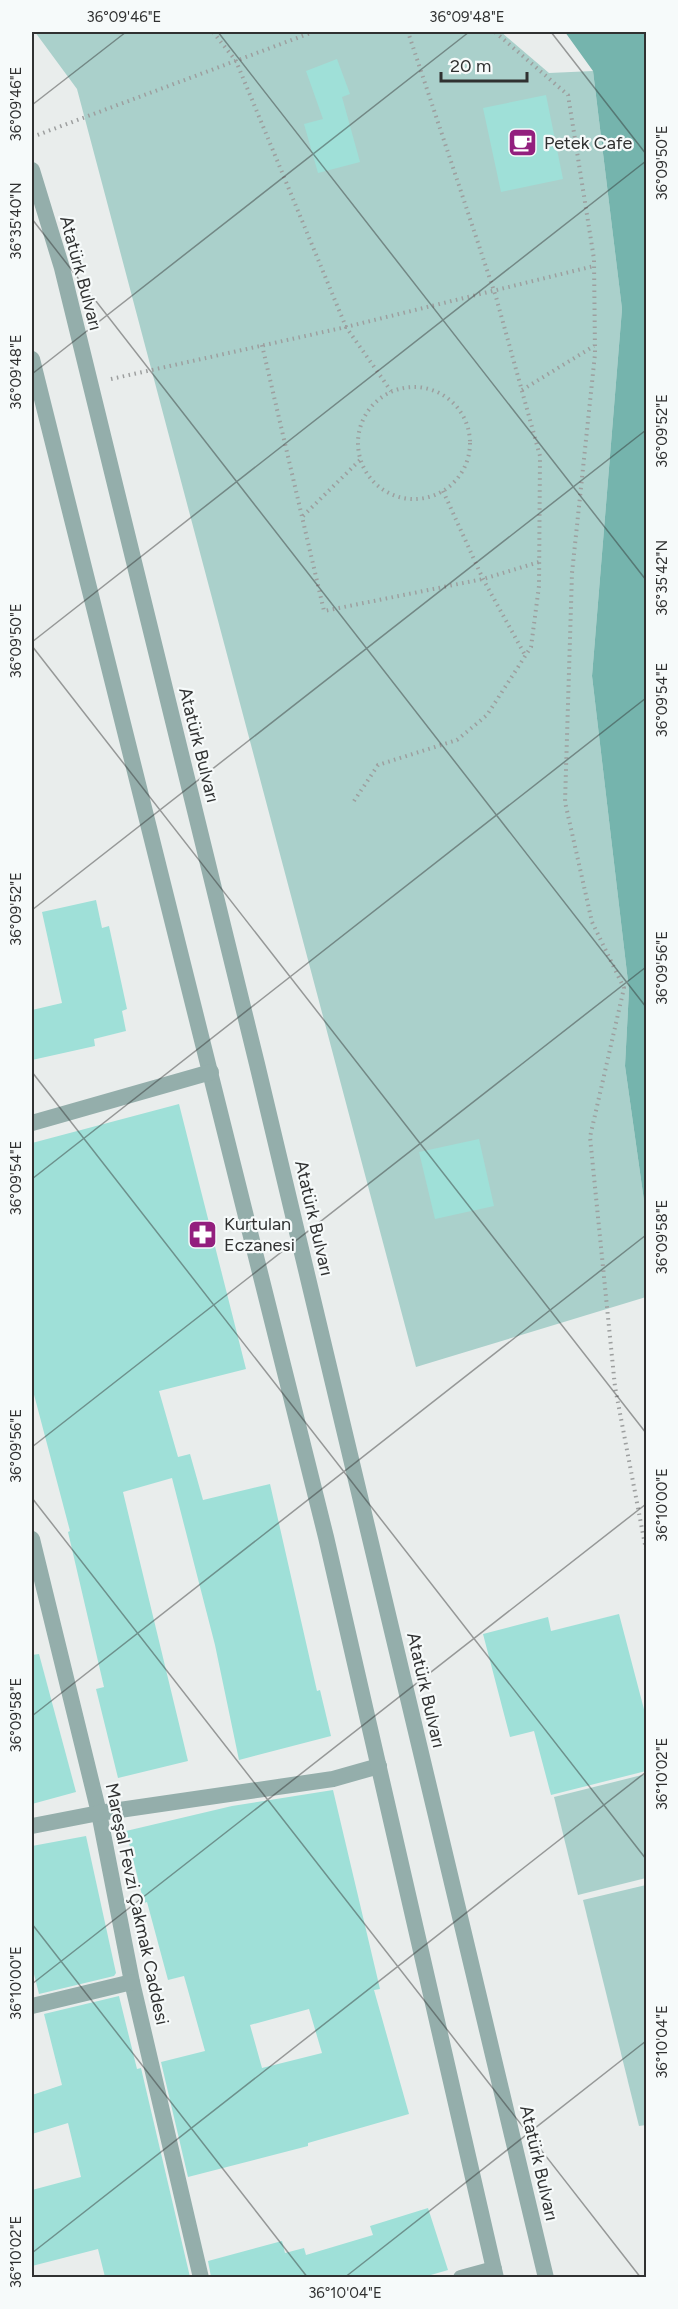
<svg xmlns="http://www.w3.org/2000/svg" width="678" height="2309" viewBox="0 0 678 2309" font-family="Figtree,sans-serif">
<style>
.green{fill:#aad0cb}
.water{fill:#75b4ad}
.building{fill:#9fe0d8;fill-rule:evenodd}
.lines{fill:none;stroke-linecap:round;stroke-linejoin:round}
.path{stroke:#9d9f9f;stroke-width:4;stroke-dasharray:1.5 4.5;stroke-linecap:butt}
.minor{stroke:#94aeab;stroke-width:16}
.tertiary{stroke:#94aeab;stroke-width:16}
.ticks{fill:none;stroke:#303131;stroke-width:1.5;stroke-opacity:0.45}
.labels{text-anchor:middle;stroke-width:4.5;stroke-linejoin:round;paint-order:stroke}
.poi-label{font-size:18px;fill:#303131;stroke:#f6fafa;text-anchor:start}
.street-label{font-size:18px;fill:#303131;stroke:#f6fafa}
.neatline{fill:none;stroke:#303131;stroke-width:2}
.ticks-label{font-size:15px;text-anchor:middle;fill:#303131}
</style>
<rect width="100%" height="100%" fill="#e9edec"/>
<g class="green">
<polygon points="35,32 501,32 549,73 593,71 622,309 592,676 629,990 625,1066 646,1215 646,1297 416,1367 77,89"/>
<polygon points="646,1774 646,1878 578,1895 554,1797"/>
<polygon points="646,1885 646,2125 639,2126 583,1900"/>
</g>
<polygon class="water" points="565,32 646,32 646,1215 625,1066 629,990 592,676 622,309 593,71"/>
<g class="building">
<polygon points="337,59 350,94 342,97 360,162 318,173 304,124 323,119 306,71"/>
<polygon points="546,95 563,179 501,192 483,108"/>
<polygon points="96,900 102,928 109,926 127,1009 122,1011 126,1031 94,1039 95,1046 32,1060 32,1010 62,1003 42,912"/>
<polygon points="179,1104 246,1369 159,1391 178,1457 190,1454 203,1500 270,1484 317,1691 320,1690 331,1736 239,1760 215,1645 172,1478 123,1492 188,1761 118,1778 96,1689 104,1687 68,1532 70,1531 32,1387 32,1143"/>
<polygon points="479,1139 494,1206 435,1219 419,1152"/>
<polygon points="619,1614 646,1717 646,1771 551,1795 534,1731 510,1737 483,1634 548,1617 551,1631"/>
<polygon points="39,1654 76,1792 32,1804 32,1655"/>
<path d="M333,1790L380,1989L374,1990L409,2114L308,2143V2146L188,2177L161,2062L205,2051L184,1976L168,1980L147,1902L144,1903L126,1831L232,1806ZM309,2009L322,2053L262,2068L250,2025Z"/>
<polygon points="86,1836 116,1973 114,1976 39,1994 32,1966 32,1846"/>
<polygon points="119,1996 137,2069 141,2068 190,2277 105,2277 98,2249 32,2266 32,2190 81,2177 68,2123 32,2134 32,2095 62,2085 44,2014"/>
<polygon points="428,2208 448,2270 424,2277 211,2277 208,2261 282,2241 285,2253 304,2248 306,2255 373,2235 370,2226"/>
</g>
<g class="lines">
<g class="path">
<polyline points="213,32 236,61 346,327 594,266"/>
<polyline points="495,32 568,95 594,259 595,354 572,573 565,802 592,922 624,988 590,1137 615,1387 646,1550"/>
<polyline points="32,137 313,32"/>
<polyline points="262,345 324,611 483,579 539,562"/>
<polyline points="111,379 346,327 391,391"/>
<circle cx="414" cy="443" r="56"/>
<polyline points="522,390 594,346"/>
<polyline points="443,491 483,579 525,655"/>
<polyline points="303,516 360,460"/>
<polyline points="354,801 378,765 457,740 487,715 531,647 539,586 540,456 496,297 408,32"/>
</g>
<g class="minor">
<polyline points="32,1539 99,1813 132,1982 201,2278"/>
<polyline points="32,1826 99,1813 333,1779 379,1766"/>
<polyline points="32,2006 132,1982"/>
<polyline points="461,2278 494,2269"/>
</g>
<g class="tertiary">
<polyline points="32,170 62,268 257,1064 546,2278"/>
<polyline points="32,359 326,1537 496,2278"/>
<polyline points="32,1123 211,1072"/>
</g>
</g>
<path class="ticks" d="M218,32L646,580M551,32L646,154M32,105L126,32M32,219L646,1007M32,374L469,32M32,642L646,161M32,646L646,1433M32,910L646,430M32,1072L646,1859M32,1179L646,698M32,1447L646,967M32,1498L641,2278M32,1716L646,1235M32,1924L308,2278M32,1984L646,1504M32,2253L646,1772M344,2278L646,2041"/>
<defs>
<symbol id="cafe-square" viewBox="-11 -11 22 22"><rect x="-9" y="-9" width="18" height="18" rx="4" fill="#931f7e" stroke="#f6fafa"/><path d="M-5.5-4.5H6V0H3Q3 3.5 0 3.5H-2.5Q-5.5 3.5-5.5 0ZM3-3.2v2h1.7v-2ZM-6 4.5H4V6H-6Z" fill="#fff"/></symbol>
<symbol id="pharmacy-square" viewBox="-11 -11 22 22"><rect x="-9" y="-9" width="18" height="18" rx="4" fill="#931f7e" stroke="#f6fafa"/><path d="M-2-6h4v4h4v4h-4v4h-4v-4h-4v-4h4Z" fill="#fff"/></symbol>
</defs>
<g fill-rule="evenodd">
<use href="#cafe-square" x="506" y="126" width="33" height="33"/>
<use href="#pharmacy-square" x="186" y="1218" width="33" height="33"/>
</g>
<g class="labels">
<g class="poi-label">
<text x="544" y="149">Petek Cafe</text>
<text x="224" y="1230">Kurtulan<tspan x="224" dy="21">Eczanesi</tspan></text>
</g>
<g class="street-label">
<text transform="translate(81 273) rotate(75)" y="6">Atatürk Bulvarı</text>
<text transform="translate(199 745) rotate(76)" y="6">Atatürk Bulvarı</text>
<text transform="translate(314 1218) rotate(77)" y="6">Atatürk Bulvarı</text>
<text transform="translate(426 1690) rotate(77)" y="6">Atatürk Bulvarı</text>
<text transform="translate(137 1904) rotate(78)" y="6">Mareşal Fevzi Çakmak Caddesi</text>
<text transform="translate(539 2163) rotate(77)" y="6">Atatürk Bulvarı</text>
</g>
</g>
<rect width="678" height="2309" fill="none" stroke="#f6fafa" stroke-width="66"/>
<path d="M441 72v9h86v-9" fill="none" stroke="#303131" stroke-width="3"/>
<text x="450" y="72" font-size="18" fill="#303131" stroke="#f6fafa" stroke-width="4.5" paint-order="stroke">20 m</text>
<rect x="33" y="33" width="612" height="2243" class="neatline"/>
<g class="ticks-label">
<text x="124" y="22">36°09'46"E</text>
<text x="467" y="22">36°09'48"E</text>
<text transform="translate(16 104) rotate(-90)" y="5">36°09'46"E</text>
<text transform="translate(662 163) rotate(-90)" y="5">36°09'50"E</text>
<text transform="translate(16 221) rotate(-90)" y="5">36°35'40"N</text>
<text transform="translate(16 372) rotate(-90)" y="5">36°09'48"E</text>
<text transform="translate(662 431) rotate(-90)" y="5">36°09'52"E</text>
<text transform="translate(662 578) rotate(-90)" y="5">36°35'42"N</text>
<text transform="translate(16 641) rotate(-90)" y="5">36°09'50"E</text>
<text transform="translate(662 700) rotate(-90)" y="5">36°09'54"E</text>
<text transform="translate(16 909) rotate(-90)" y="5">36°09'52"E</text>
<text transform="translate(662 968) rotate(-90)" y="5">36°09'56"E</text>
<text transform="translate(16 1178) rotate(-90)" y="5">36°09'54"E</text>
<text transform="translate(662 1237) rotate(-90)" y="5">36°09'58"E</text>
<text transform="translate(16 1446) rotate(-90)" y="5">36°09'56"E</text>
<text transform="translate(662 1505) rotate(-90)" y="5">36°10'00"E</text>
<text transform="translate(16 1715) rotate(-90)" y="5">36°09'58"E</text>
<text transform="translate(662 1774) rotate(-90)" y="5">36°10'02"E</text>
<text transform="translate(16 1983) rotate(-90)" y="5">36°10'00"E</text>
<text transform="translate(662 2042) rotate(-90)" y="5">36°10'04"E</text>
<text transform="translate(16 2252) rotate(-90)" y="5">36°10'02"E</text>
<text x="345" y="2298">36°10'04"E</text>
</g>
</svg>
